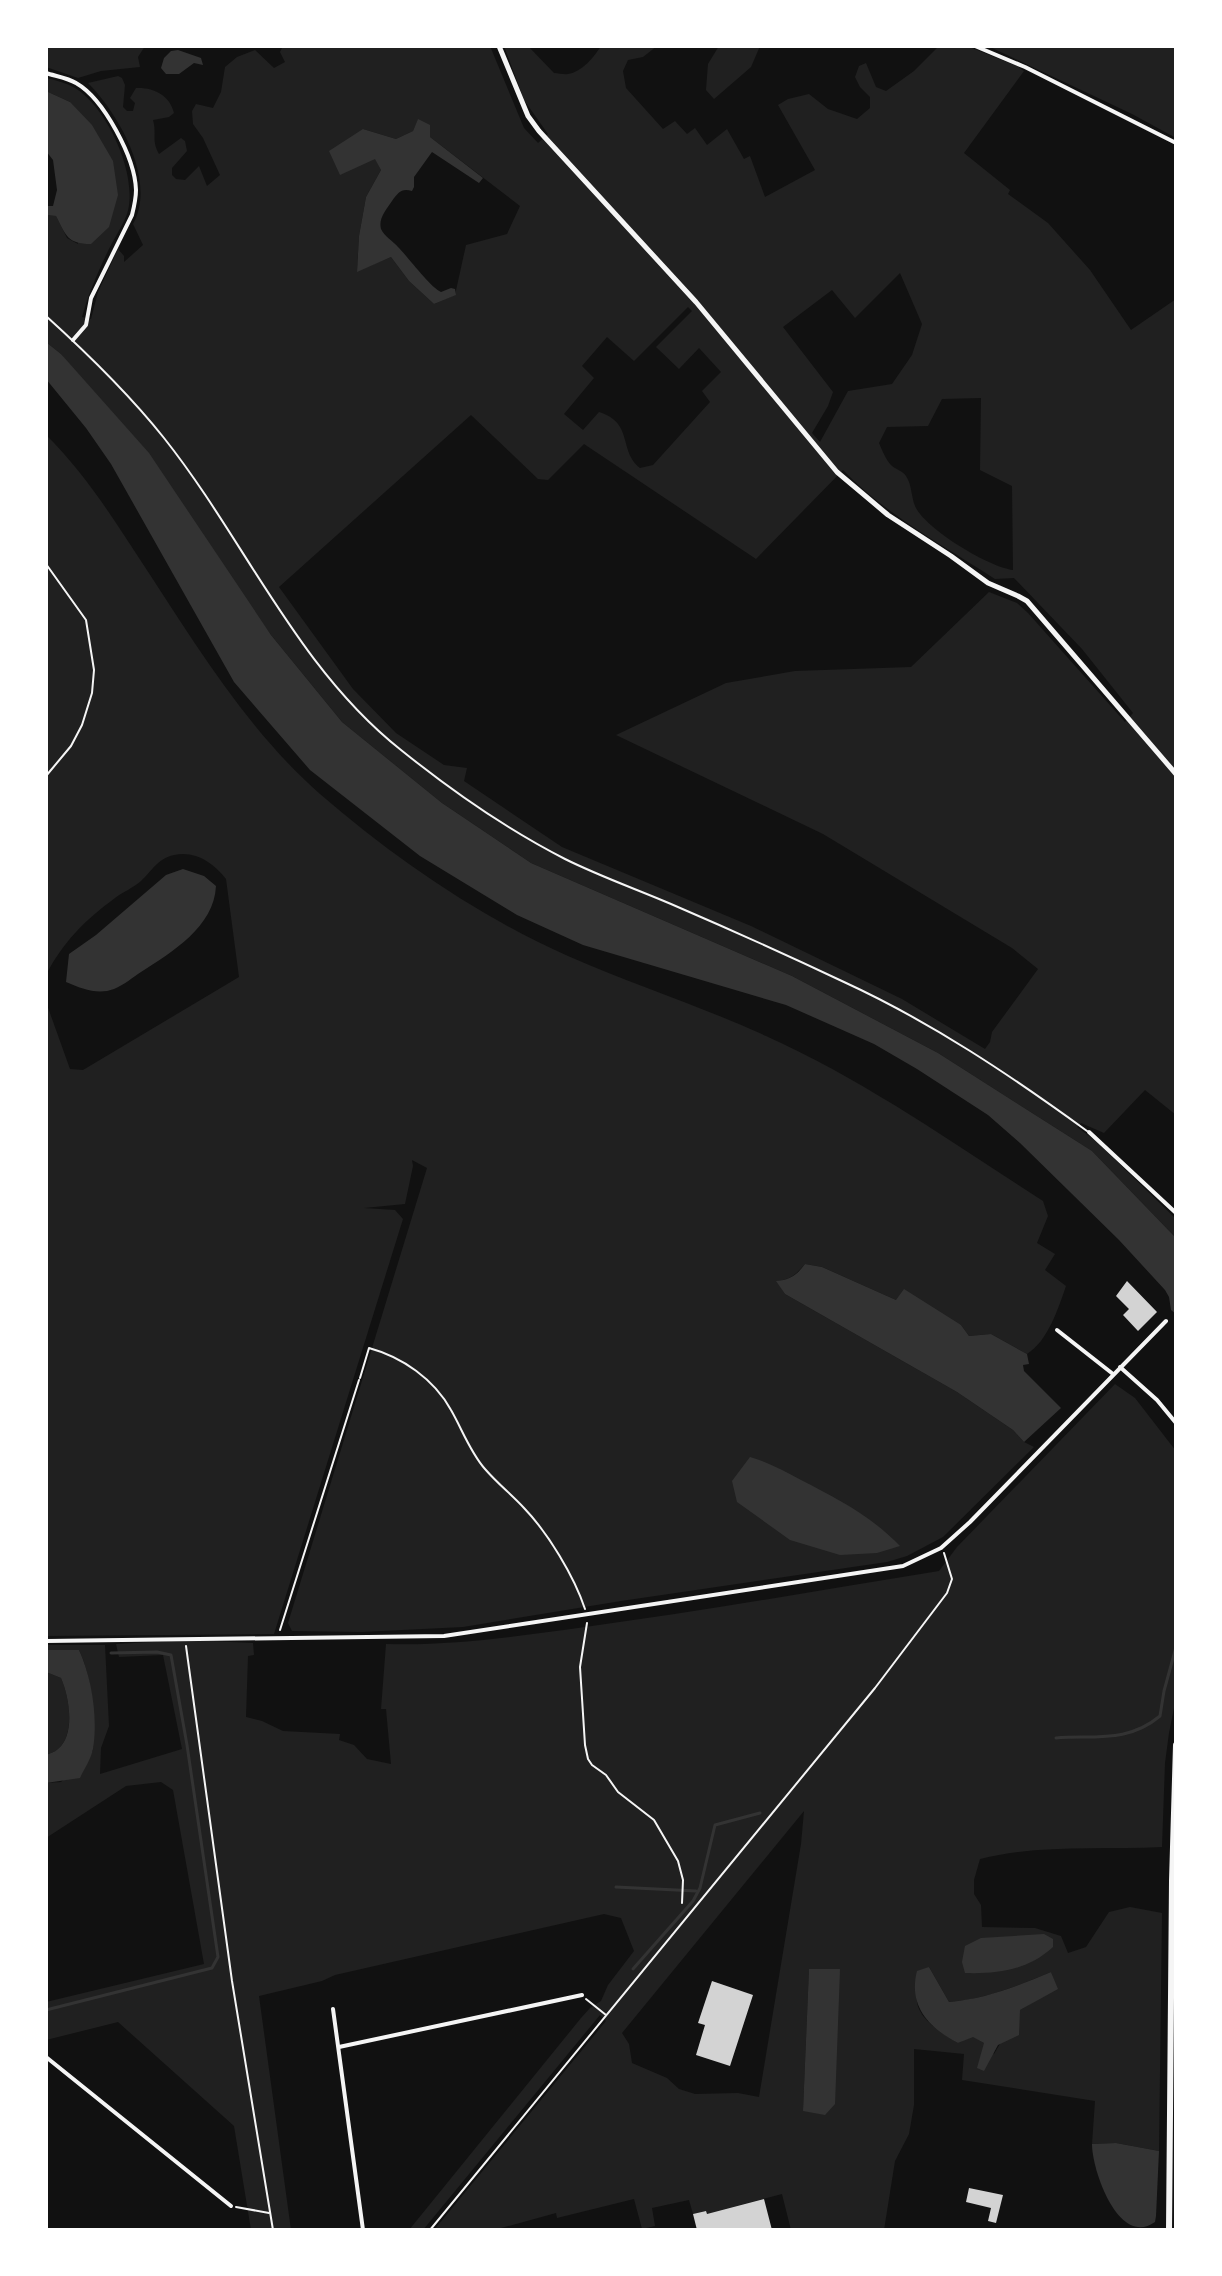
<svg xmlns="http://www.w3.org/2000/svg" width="1222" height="2276" viewBox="0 0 1222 2276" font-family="'IBM Plex Serif',serif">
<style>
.green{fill:#202020;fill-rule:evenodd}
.water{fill:#333}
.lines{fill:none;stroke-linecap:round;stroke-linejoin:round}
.stream{stroke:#333;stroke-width:3}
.building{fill:#d3d3d3}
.path{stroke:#f5f5f5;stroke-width:2}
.service{stroke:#f5f5f5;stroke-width:2}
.minor{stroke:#f5f5f5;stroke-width:4}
.tertiary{stroke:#f5f5f5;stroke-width:5}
.secondary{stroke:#f5f5f5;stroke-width:6}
</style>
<rect width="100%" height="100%" fill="#111"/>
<g class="green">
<polygon points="46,46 145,46 138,57 140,67 101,71 78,78 46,67"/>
<path d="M283,46H490L524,128L538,143L548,134L524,100L504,46H528L554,73C559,73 564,75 568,74C582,72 594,57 601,46H657L643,57L628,60L623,71L626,88L663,129L675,121L687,134L695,128L707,145L727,129L744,159L750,156L765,197L815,170L778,105L788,99L809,94L828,109L857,119L870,108V97L860,87L855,77L859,66L866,63L876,87L886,91L914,71L939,46H967L1017,66L1024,71L964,153L1010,190L1008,194L1048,223L1090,270L1131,330L1176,299V1115L1145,1090L1104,1133L1081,1123L1077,1127L1097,1142L1176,1219V1238L1092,1151L938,1053L792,976L531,863L442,803L342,722L271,635L61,354L46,342V215L56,216L67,238L78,244L70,102L46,91V78C56,80 66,83 75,88C108,108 139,177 127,214C122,227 113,240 107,253C97,274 88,295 82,317L91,319L98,292L118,249L124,256V262L143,245L133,224C157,181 119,114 88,83L118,76L122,78L125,85L123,107L127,111H133L135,103L130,98L136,88C153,87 170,95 174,113L169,117L153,120C157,134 151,140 159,154L181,138L185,141L187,151L172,168V175L176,179L185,180L199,166L207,186L220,175L203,138L193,124L192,111L196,104L213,108L221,92L225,67L237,57L255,50L274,68L285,62L280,52ZM418,120L430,137L520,206L507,234L466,245L455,295L434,304L409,281L391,257L357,271L359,236L366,197L381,170L363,129L396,139L413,131ZM900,273L922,324L912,355L892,384L848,391L820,442L812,433L828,406L833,392L783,327L832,290L855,318ZM688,307L692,311L656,347L679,369L699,348L721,372L702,391L710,402L653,465L640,468C618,450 634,423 599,412L583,430L564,414L594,378L582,366L607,337L634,361ZM981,398L980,470L1012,486L1013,570C989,567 925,529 915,506C911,496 912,485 906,476C902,470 896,470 891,465C886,460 882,450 879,443L887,427L928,426L942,399ZM471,415L538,479L548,480L584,444L756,559L843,470C886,515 943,545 995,579L1014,578L1082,649L1133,713L1125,722L1028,613L1017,603L989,592L911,667L795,671L726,683L616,735L823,834L1012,948L1038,969L992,1032L990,1042L985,1049L902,999L751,926L562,847L464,781L467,768L444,765L396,733L353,689L279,587Z"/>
<polygon points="719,46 760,46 751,67 714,99 706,90 708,64"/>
<polygon points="988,46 1176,46 1176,138 1132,114"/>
<path d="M46,435C83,471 111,515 139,558C193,640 245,728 320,794C394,858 478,916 568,956C633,985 701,1006 766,1036C864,1080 953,1143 1043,1201L1048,1216L1037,1243L1055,1254L1045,1270L1066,1286C1058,1309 1048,1341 1027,1354L991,1334L969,1336L961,1325L896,1300L822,1267L805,1264C796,1274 791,1280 777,1281L785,1294L957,1392L1013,1430L1024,1442L1034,1447L943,1537L907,1556L887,1562L621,1601L463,1627L362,1632L292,1631L288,1623L427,1168L412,1160L413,1166L405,1204L364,1208L395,1210L403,1219L274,1634L46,1636V1002L70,1069L83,1070L239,977L226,879C214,863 195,850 174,855C157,859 152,871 141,881C133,888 123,892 115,898C85,920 63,942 46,975Z"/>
<path d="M1115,1384L1135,1398L1176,1451V1698L1169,1733L1165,1763L1162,1847C1101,1850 1040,1844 980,1859L974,1880V1894L981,1905L982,1927L1035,1928L1061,1936L1068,1953L1086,1947L1109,1912L1130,1907L1162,1913L1159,2151L1116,2143L1092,2144L1095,2101L962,2080L964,2054L914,2049V2105L909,2134L895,2161L884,2230H791L782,2194L707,2214L705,2211L693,2214L689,2200L652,2208L655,2226L642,2229L634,2199L557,2218L556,2213L494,2230H434L606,2021L600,2015L423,2230H409L581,2018L590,2008L601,2001L608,1985L634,1951L621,1918L604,1914L335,1975L322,1981L259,1996L291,2230H251L234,2126L118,2022L46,2040V2002L204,1964L173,1790L161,1782L126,1786L46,1838V1783L61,1782L93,1751C94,1717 94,1682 79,1650H46V1645H105L109,1726L101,1748L100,1774L182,1749L163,1655L119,1657L116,1644L188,1640L253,1643L254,1655L248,1656L246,1717L262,1721L283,1731L340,1734L339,1740L354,1745L367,1759L391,1764L386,1709H381L386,1644C453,1646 519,1636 585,1627C704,1611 821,1590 939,1571L957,1547ZM804,1811L801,1844L759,2097L738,2093L695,2094L679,2089L667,2078L632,2063L629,2044L622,2033ZM929,1967L949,2002C986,1999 1017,1986 1051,1972L1057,1988L1020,2010L994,2054L984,2043L973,2036L958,2043C944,2035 915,2017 917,1998C918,1988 925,1976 929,1967ZM840,1969L803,2111L809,1970Z"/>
<path d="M46,1672L61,1678C69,1696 76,1734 58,1749C55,1752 50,1753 46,1755Z"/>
</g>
<g class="water">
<polygon points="178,50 201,58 203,65 194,63 179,74 166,74 161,68 164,58 171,51"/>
<path d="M46,91L70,102L92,125L113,161L118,195L109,227L91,244C67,244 66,235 56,216L46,215V206H53L57,190L53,160L46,151Z"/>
<path d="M418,119L430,125V137L483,178L479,183L432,152L414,177V187L412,191C401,188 398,193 392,201C387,209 378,218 381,229C384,236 393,241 398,247C408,257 430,287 441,292L451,288L455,289L456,295L434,304L409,281L391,257L357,272L359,236L366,197L381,170L375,159L340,175L329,151L363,129L396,139L413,131Z"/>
<polygon points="46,342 61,354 149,453 271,635 342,722 442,803 531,863 792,976 938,1053 1092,1151 1176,1238 1176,1314 1171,1310 1169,1297 1165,1290 1119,1240 1020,1143 988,1115 917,1069 874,1044 786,1005 583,945 517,915 420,856 310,770 234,682 111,464 86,428 46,379"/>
<path d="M183,869L204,876L216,886C214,927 172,952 141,972C133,977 124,985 114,989C98,995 82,989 66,982L69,954L96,935L166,875Z"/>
<path d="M805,1264L822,1267L896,1300L904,1289L961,1325L969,1336L991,1334L1027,1354L1029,1364L1023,1365L1024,1371L1061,1408L1024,1442L1013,1430L957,1392L785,1294L776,1281C790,1280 797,1275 805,1264Z"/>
<path d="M750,1457C768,1462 784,1471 801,1480C838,1499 871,1516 900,1546L877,1553L840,1555L790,1540L737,1502L732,1481Z"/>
<path d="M46,1650H79C92,1678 98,1718 93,1749C91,1759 84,1769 80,1778L46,1783V1755C50,1753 55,1752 58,1749C76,1734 69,1696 61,1678L46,1672Z"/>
<path d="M1044,1934L1053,1939V1947C1028,1970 998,1974 965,1973L962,1962L965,1946L981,1938Z"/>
<path d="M929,1967L949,2002C986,1999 1018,1986 1051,1972L1058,1989L1020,2010L1019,2035L998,2045L984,2071L977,2068L984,2043L973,2037L958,2043C929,2028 908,2006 917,1971Z"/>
<polygon points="809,1969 840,1969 835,2104 825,2115 803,2111"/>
<path d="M1116,2143L1159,2151L1156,2216L1155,2222C1119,2248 1092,2171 1092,2144Z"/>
</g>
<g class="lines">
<g class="stream">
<path d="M1056,1738C1094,1735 1128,1743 1160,1716L1164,1691L1176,1647"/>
<polyline points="616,1887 696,1891"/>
<polyline points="633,1969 693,1901 700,1888 715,1825 760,1813"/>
<polyline points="46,2010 212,1968 218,1957 187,1745 171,1655 157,1652 111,1653"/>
</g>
</g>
<g class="building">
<polygon points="1127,1281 1157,1312 1138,1331 1123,1315 1129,1309 1116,1296"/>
<polygon points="712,1981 753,1995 730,2066 696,2055 705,2025 698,2023"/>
<polygon points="969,2188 1003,2195 996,2223 988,2221 991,2208 966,2202"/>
<polygon points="764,2199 772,2230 697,2230 693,2214 706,2211 707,2214"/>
</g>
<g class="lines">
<g class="path">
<polyline points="46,564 86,620 94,670 92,693 82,725 71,746 46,776"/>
<path d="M360,1378L369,1348C402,1357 434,1379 451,1410C462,1429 470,1452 485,1469C497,1483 512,1495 524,1508C548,1533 574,1576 585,1609"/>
<polyline points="587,1623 580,1667 585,1745 588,1759 592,1765 606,1775 618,1792 654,1820 678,1861 683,1880 682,1903"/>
<polyline points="280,1630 359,1380"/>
<polyline points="186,1646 232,1981 273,2230"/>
<polyline points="586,1999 606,2015"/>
<polyline points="236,2207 269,2213"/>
<polyline points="430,2230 875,1688 947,1593 952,1579 944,1553"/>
</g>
<path class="service" d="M46,316C88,354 129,394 164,438C245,540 297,668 401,750C452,791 506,829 565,859C599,876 636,889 671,904C729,929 787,955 844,982C931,1022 1010,1075 1087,1131"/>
<g class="minor">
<polyline points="975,46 1025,67 1176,143"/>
<path d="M46,73C55,76 68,78 76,83C104,99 135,158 136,190C136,199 134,207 132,215L91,298L86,325L73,340"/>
<polyline points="1089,1132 1176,1213"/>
<polyline points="1057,1330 1113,1374"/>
<polyline points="1120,1367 1157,1400 1176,1423"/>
<polyline points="46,1641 444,1636 903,1566 941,1548 970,1522 1166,1321"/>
<polyline points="333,2009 363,2230"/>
<polyline points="339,2047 582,1995"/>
<polyline points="46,2057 231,2206"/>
</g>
<polyline class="tertiary" points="499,46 528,116 539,131 696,302 837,472 888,515 951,556 988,583 1018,596 1027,601 1176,774"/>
<polyline class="secondary" points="1169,2230 1172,1881 1176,1745"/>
</g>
<rect width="1222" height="2276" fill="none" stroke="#ffffff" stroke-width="96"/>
</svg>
